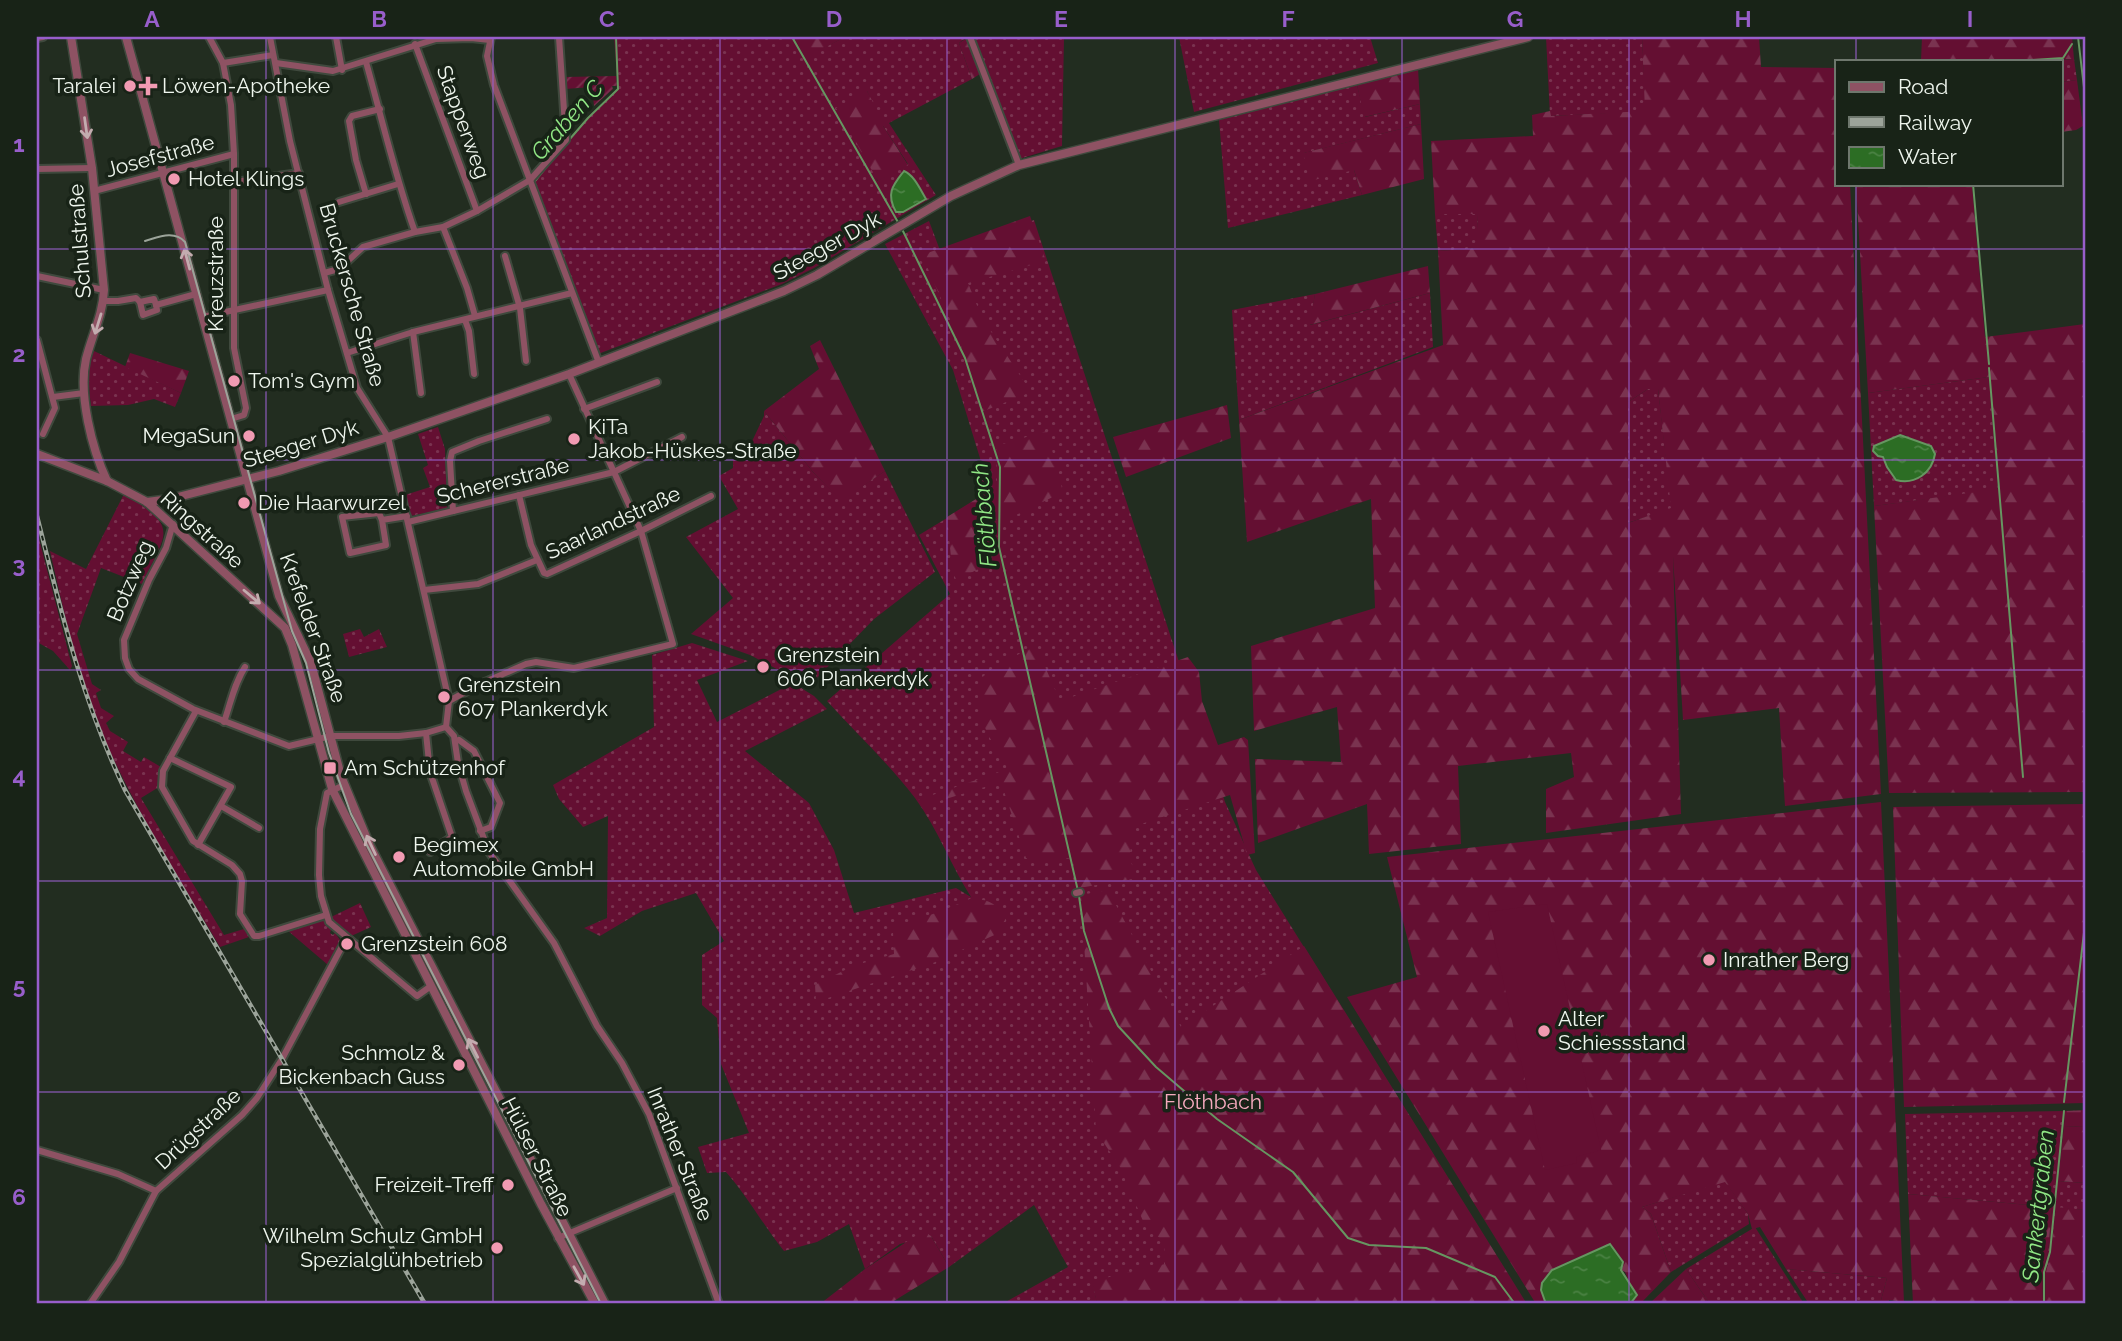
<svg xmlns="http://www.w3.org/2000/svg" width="2122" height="1341" viewBox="0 0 2122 1341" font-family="Raleway,sans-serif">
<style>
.grass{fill:url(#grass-dots);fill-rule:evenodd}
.forest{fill:url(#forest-firs);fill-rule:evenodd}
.wetland{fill:url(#wetland-marsh)}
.garden{fill:url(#garden-furrows)}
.pitch{fill:#640f32}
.water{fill:url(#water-ripples);stroke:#669661;stroke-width:2}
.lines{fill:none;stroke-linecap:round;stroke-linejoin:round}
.stream{stroke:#669661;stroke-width:2}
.minor-casing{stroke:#3f493d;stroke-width:10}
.tertiary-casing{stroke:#3f493d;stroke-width:11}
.minor{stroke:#8e5263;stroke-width:6}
.tertiary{stroke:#8e5263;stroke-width:8}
.tram{stroke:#9ca49a;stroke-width:2}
.rail-casing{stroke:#9ca49a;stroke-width:4.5}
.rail{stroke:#182317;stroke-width:2;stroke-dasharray:5;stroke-linecap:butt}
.oneway{stroke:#c3acaf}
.grid{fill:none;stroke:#985ecb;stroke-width:2;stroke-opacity:0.55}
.poi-dot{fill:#f19ab2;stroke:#182317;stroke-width:2.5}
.labels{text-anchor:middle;stroke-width:7;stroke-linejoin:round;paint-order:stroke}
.poi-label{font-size:21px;fill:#eff6ee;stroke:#182317;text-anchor:start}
.street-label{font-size:21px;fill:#eff6ee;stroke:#182317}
.park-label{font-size:21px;fill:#f6aabe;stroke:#182317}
.water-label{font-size:23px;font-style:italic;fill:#91e785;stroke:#182317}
.neatline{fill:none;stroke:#985ecb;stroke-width:2.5}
.grid-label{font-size:23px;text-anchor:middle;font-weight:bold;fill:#985ecb}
</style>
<defs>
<pattern id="grass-dots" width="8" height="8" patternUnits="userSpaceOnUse" patternTransform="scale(1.75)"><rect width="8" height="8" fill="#640f32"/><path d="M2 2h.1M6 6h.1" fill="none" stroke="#7a3350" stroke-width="1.8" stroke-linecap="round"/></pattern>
<pattern id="forest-firs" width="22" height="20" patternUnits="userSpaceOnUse" patternTransform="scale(1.75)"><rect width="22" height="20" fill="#640f32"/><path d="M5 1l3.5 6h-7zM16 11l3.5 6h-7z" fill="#7a3350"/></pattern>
<pattern id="wetland-marsh" width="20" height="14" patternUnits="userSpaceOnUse" patternTransform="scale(1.75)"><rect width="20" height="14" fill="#640f32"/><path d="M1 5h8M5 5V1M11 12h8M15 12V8" fill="none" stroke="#7a3350"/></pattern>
<pattern id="garden-furrows" width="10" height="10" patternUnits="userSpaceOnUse" patternTransform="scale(1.75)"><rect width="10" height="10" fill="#640f32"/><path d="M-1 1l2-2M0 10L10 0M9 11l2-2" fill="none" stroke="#7a3350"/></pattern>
<pattern id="water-ripples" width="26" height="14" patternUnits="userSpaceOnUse" patternTransform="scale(1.75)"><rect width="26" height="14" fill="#2c6d24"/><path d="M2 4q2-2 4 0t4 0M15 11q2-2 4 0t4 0" fill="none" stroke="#4b8244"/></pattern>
</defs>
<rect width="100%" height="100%" fill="#222d20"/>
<g class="grass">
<path d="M614,37H794L805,57L845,37H967L959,43L972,79L889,123L936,195L814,268L782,284L598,354L533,181L587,118L618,89ZM867,91L883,126L908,164L877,181ZM902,173L914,179L924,195C919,204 908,212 897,212L899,179Z"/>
<polygon points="975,37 1064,37 1062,146 1019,159"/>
<polygon points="1179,37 1370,37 1378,63 1194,112"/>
<polygon points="1546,37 1642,37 1646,112 1550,116"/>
<polygon points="2074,59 2077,80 2061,82 2061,61 2045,61"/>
<polygon points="1357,85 1365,117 1420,104 1421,124 1304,153 1354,170 1362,195 1228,228 1219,120"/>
<polygon points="1477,213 1479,248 1438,251 1435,214"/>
<path d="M1034,220L1225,802L1256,870L1507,1273L1093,1282L1097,1304H1002L1068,1267L1034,1205L949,1267L931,1236L900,1244L865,1269L849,1224L817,1242L784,1251C763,1225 748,1197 726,1172L707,1173L698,1147L749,1133L721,1064L717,1018L702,1005V955L724,941L696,893L642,911L600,936L584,928L607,918L608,816L583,827L559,799L553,785L654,727L652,655L692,643L748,661L697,680L717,722L793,683L814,696L827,709L745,751L809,803L834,850L854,913L956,888L971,897C951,866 938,829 915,798C889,764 856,733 827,701L950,594L919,535L980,498L983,468L953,370L885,244L929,221L941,253Z"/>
<polygon points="1430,293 1433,347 1239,420 1232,310 1315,294 1310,325"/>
<path d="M94,351L181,393L175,407L154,399L128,405L91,406C89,388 86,369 94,351Z"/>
<path d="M1989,377L1998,490L1874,506L1868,393ZM1905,435L1917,443L1931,446L1935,454L1932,466C1907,483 1895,492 1883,456L1875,454L1873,449L1886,440Z"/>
<polygon points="1648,389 1658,389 1672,509 1627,523 1628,402"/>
<polygon points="764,411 813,472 841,500 885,471 935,572 874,619 809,686 750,655 691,634 733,598 686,537 738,509 719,476 733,468 733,460 746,454 764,416"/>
<polygon points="438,427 445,449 447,508 411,516 405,495 430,487 423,468 428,465 418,434"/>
<path d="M124,494C180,528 167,531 142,584L101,568L77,634L92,684L101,690L96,693L101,708L114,716L106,723L110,731L128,742L123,751L141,762L144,757L161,767L159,787L141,798L224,935L244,929L249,937L220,947C179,878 135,810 103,736C78,676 64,613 50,551L86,569Z"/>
<polygon points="37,531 72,666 70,670 53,651 37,642"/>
<polygon points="360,629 364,637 379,629 387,647 349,657 343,634"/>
<polygon points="360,903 371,927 349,937 331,917"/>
<polygon points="321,919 326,922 331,930 330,933 333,935 335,933 340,940 328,965 287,930"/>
<polygon points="2065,1111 2058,1181 2085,1183 2085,1210 2056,1208 2051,1252 2046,1272 2045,1304 2042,1304 2043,1272 2048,1252 2052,1207 1908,1194 1905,1114"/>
<polygon points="1725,1181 1748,1214 1749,1224 1671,1272 1651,1214 1642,1207"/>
<polygon points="1755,1227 1804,1304 1710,1304 1686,1269"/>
<polygon points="1786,1269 1887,1278 1880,1304 1809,1304"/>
</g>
<g class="forest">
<polygon points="794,37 845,37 805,58"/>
<path d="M1642,37H1759L1761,67L1837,68V184H1850L1881,794L1785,806L1779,708L1683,720L1673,556L1681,814L1546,833V789L1574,777L1571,753L1458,766L1461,844L1369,854L1367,804L1258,843L1255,759L1341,762L1337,707L1254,731L1251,646L1375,608L1371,499L1247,542L1239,420L1443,345L1438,251L1478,248L1477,214H1435L1431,141L1533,136L1532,115L1550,111L1551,116L1645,111ZM1648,389H1658L1671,508L1628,523V402Z"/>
<polygon points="1922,37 2072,37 2074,59 1921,61"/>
<polygon points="967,38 980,74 972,79 959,43"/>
<polygon points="1418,68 1420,104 1364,117 1357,85"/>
<polygon points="2077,80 2083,126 2076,130 2061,132 2061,82"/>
<polygon points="867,91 885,125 883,126 908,165 878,181 836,108"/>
<polygon points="1421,124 1424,179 1362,195 1354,170 1310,181 1303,153"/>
<polygon points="1856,184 1972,184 1985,337 2085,324 2085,792 1889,793 1874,506 1998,489 1989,377 1868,393"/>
<polygon points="1030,216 1046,261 968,283 982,318 1031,392 984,411 959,340 922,255"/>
<polygon points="1428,266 1430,293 1309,325 1315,294"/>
<polygon points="820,340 885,471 841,501 813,472 764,411 819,369 810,346"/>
<polygon points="130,353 189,371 181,393 125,367"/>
<polygon points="1227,405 1231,438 1126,477 1113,437"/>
<polygon points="1047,431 1063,492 1002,522 989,564 956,580 952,567 947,517 997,486 996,446"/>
<path d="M1036,646L1060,701L1188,657L1199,672L1202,701L1218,745L1244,737L1248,740L1255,853L1247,855L1230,795L1135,826L1129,858L1138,878L1079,888L1072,858L1044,860L1026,858L1001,782L923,806L918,800L1008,769C989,735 975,721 979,680L998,664Z"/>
<path d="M1881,802L1904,1302L1889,1300V1304H1880L1887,1278L1786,1269L1760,1227L1752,1229L1748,1214L1725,1182L1642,1207L1651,1214L1671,1272L1640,1304H1630L1636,1298L1625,1272L1621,1270L1623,1262L1616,1250L1603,1246C1578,1261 1528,1267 1546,1304H1536L1347,997L1417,977L1387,857Z"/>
<polygon points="2085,804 2085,1103 1904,1107 1893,807"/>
<polygon points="1108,890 1181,1027 1304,946 1527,1304 1097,1304 1092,1281 1165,1264 1164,1241 1146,1228 1120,1167 1096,1131 1081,895"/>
<path d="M972,898C992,901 996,903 1006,920L1003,923L1001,932L933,963L816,1002L815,985L853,966L894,954L893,932L899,925L939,912Z"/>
<polygon points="2064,1126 2085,1127 2085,1183 2058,1181"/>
<polygon points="1908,1194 2052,1207 2048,1252 2043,1272 2042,1304 1913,1304"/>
<polygon points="2056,1207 2085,1210 2085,1304 2045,1304 2046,1272 2051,1252"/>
<polygon points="923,1231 931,1236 949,1267 889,1304 820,1304 865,1269"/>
<polygon points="1686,1269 1710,1304 1649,1304"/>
</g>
<polygon class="wetland" points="2085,1110 2085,1127 2064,1126 2065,1111"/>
<polygon class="garden" points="616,76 617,86 612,86 613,89 594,106 592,87 565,89 564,77"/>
<polygon class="pitch" points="1547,904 1601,1150 1576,1157 1577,1163 1545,1170 1488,912"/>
<g class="water">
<path d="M904,171C914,175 920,189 926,199L903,212H896C885,193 894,184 904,171Z"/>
<path d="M1900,435L1931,446L1935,454C1932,473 1915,485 1896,480L1887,467L1883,457L1878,456L1873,451L1874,446Z"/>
<polygon points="1610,1244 1623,1262 1621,1270 1637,1295 1630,1304 1546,1304 1541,1290 1542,1283 1552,1270"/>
</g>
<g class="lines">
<g class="stream">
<polyline points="792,37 899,224"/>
<polyline points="2078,37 2085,96"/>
<polyline points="2016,61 2063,58 2072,44"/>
<polyline points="569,140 588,118 618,89 616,37"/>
<polyline points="535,181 556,155"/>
<polyline points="1973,184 1989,364"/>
<polyline points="902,229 965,358 1000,467 999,547 1078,891"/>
<polyline points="1989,368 2023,777"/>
<polyline points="1079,896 1084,931 1109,1008 1118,1026 1156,1067 1217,1119 1293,1172 1348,1238 1369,1245 1426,1248 1495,1277 1515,1304"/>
<polyline points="2064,1102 2085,924"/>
<polyline points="2044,1304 2044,1272 2050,1252 2064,1111"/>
</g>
<defs>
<g id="minor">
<polyline points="209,37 223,63 231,105 234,154 234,348 246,408 244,415 231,419"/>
<polyline points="270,37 290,141 328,290 357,388 388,437 449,701 446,727 454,736 458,763 466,791 489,852 554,943 597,1026 622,1063 649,1114 719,1304"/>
<polyline points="336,37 342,70"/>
<polyline points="491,37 487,56 494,85 599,363"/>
<polyline points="970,37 1019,165"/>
<polyline points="37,38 43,37"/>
<polyline points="415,44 477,211"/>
<path d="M366,62C382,119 395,176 415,232"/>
<polyline points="223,63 273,55"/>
<polyline points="276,63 333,71 436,39 471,38 490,40"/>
<polyline points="37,169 92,168"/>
<polyline points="234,182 299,173"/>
<polyline points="94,191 234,154"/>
<polyline points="366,194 356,160 349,121 352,116 380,109"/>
<polyline points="339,202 398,184"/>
<polyline points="443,227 467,288 475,316"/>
<polyline points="505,256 520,308 526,361"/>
<polyline points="324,273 339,269 363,247 415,232 443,227 477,211 530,180 566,140 559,37"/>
<polyline points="37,276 104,290"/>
<polyline points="103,301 118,301 136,298 140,302 154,299 156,305"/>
<polyline points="140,302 143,315 157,310 156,305"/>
<polyline points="156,305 196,294"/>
<polyline points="202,317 328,290"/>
<polyline points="465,320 469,331 474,374"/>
<polyline points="413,332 421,393"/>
<polyline points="37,340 55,408 43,434"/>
<polyline points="347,353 413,332 572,293"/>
<polyline points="53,397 84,393"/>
<polyline points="584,409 657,382"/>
<polyline points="519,495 531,545 544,573 547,574 641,531 711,496"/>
<polyline points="453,511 450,461 452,452 479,441 547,419"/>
<polyline points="382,520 386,545 350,553 342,517 379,513 382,520 407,516"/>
<polyline points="408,522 614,472 682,437"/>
<polyline points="173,524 166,548 149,580 124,640 125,658 129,669 138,679 193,709 289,746 331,736 399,736 426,733 446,727"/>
<polyline points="424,590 478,584 537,560"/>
<polyline points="449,701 478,685 526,664 536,662 574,668 673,644 641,531 569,374"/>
<polyline points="196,711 163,771 162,787 193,841 232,865 240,874 242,881 240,914 254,936 259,936 326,915"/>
<path d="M224,722C231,702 234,684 245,667"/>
<polyline points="426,733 430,772 452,837 430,852"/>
<polyline points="459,740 474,751 500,803 491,827 480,831"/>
<polyline points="170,758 231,787 198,845"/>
<polyline points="344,785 327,793 320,829 319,875 321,896 329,922 417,996 431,986"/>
<polyline points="221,806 259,828"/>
<polyline points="1076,893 1080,892"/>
<polyline points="37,1150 118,1174 156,1191"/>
<polyline points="558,1238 677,1188"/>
<polyline points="90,1304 119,1262 156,1191 242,1115 257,1098 282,1059 346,939"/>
</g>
<g id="tertiary">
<path d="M71,37L92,168L104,290C103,315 92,335 86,359C78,394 92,449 107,481"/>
<polyline points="126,37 279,596 311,663 341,776 370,846 605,1304"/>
<polyline points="37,454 107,481 147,502 285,628 292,645 332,789 541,1204 595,1304"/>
<polyline points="147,502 170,499 279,471 388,437 569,374 784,291 817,275 951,196 1019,165 1528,37"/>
</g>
</defs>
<use href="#minor" class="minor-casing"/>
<use href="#tertiary" class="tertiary-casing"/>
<use href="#minor" class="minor"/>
<use href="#tertiary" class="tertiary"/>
<path class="tram" d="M145,241C159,237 174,230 185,242L292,631L306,663L329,753L351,814L601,1304"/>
<defs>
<path id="rail" d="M37,516C61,612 82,700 125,790L425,1304"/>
</defs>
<use href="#rail" class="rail-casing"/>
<use href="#rail" class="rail"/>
</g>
<defs><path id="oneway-shaft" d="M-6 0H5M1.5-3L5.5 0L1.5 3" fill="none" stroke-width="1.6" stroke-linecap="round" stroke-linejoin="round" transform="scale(1.75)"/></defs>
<g class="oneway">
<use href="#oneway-shaft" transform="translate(86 128) rotate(82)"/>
<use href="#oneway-shaft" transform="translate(187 259) rotate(-105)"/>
<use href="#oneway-shaft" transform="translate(98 324) rotate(107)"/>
<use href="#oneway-shaft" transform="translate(252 597) rotate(40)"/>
<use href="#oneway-shaft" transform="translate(371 845) rotate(-115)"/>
<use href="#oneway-shaft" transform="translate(473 1048) rotate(-117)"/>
<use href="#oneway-shaft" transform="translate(579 1276) rotate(61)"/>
</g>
<path class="grid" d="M266,37V1304M493,37V1304M720,37V1304M947,37V1304M1175,37V1304M1402,37V1304M1629,37V1304M1856,37V61M1856,184V1304M37,249H2085M37,460H2085M37,670H2085M37,881H2085M37,1092H2085"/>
<g class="poi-dot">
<circle cx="130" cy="86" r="7"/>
<path d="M144.5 75.5h7v7h7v7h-7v7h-7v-7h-7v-7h7z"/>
<circle cx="174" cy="179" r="7"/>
<circle cx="234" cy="381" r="7"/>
<circle cx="249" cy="436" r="7"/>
<circle cx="574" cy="439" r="7"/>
<circle cx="244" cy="503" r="7"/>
<circle cx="763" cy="667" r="7"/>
<circle cx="444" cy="697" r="7"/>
<rect x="323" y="761" width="14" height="14" rx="3.5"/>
<circle cx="399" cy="857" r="7"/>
<circle cx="347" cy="944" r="7"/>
<circle cx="1709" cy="960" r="7"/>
<circle cx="1544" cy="1031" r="7"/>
<circle cx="459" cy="1065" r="7"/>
<circle cx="508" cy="1185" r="7"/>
<circle cx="497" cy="1248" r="7"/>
</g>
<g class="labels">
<g class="poi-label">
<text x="116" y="93" text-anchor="end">Taralei</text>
<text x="162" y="93">Löwen-Apotheke</text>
<text x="188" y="186">Hotel Klings</text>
<text x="248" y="388">Tom's Gym</text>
<text x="588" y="434">KiTa<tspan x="588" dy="24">Jakob-Hüskes-Straße</tspan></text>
<text x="235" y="443" text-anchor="end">MegaSun</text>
<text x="258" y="510">Die Haarwurzel</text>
<text x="777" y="662">Grenzstein<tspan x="777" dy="24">606 Plankerdyk</tspan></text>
<text x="458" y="692">Grenzstein<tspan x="458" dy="24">607 Plankerdyk</tspan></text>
<text x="344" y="775">Am Schützenhof</text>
<text x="413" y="852">Begimex<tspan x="413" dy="24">Automobile GmbH</tspan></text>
<text x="361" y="951">Grenzstein 608</text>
<text x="1723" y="967">Inrather Berg</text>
<text x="1558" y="1026">Alter<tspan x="1558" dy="24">Schiessstand</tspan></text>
<text x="445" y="1060" text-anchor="end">Schmolz &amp;<tspan x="445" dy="24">Bickenbach Guss</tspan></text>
<text x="494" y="1192" text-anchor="end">Freizeit-Treff</text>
<text x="483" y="1243" text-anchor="end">Wilhelm Schulz GmbH<tspan x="483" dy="24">Spezialglühbetrieb</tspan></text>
</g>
<g class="street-label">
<text transform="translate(463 122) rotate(70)" y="7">Stapperweg</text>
<text transform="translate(160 156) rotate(-15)" y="7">Josefstraße</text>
<text transform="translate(80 241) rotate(-94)" y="7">Schulstraße</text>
<text transform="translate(827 246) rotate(-29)" y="7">Steeger Dyk</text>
<text transform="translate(216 274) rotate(-90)" y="7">Kreuzstraße</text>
<text transform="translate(352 295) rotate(74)" y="7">Bruckersche Straße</text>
<text transform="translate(301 444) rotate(-17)" y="7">Steeger Dyk</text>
<text transform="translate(503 481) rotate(-14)" y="7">Schererstraße</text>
<text transform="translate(613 523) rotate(-25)" y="7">Saarlandstraße</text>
<text transform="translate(202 530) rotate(42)" y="7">Ringstraße</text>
<text transform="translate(130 581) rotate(-67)" y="7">Botzweg</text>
<text transform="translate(313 628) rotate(70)" y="7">Krefelder Straße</text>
<text transform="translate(198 1129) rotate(-43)" y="7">Drügstraße</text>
<text transform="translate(680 1154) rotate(68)" y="7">Inrather Straße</text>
<text transform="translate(537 1157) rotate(63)" y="7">Hülser Straße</text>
</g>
<g class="park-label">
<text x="1213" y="1109">Flöthbach</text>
</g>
<g class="water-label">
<text transform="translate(567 120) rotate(-49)" y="8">Graben C</text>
<text transform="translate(984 515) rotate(-95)" y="8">Flöthbach</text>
<text transform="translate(2038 1206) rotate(-84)" y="8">Sankertgraben</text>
</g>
</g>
<rect width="2122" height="1341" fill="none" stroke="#182317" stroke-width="77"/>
<rect x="1835" y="60" width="228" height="126" fill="#182317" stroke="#6e776d" stroke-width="2"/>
<rect x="1849" y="82" width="35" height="10" fill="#8e5263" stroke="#6e776d" stroke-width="2"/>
<text x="1898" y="94" font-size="21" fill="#eff6ee">Road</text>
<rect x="1849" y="117" width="35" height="10" fill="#9ca49a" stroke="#6e776d" stroke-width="2"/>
<text x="1898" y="130" font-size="21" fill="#eff6ee">Railway</text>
<rect x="1849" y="147" width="35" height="21" fill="url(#water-ripples)" stroke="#6e776d" stroke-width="2"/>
<text x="1898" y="164" font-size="21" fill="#eff6ee">Water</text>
<rect x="38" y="38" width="2046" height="1264" class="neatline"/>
<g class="grid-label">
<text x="152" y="27">A</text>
<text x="379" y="27">B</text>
<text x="607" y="27">C</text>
<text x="834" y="27">D</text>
<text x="1061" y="27">E</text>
<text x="1288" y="27">F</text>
<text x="1515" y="27">G</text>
<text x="1743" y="27">H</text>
<text x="1970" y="27">I</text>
<text x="19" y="152">1</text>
<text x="19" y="362">2</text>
<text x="19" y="573">3</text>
<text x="19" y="784">4</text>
<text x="19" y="994">5</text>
<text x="19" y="1205">6</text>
</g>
</svg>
